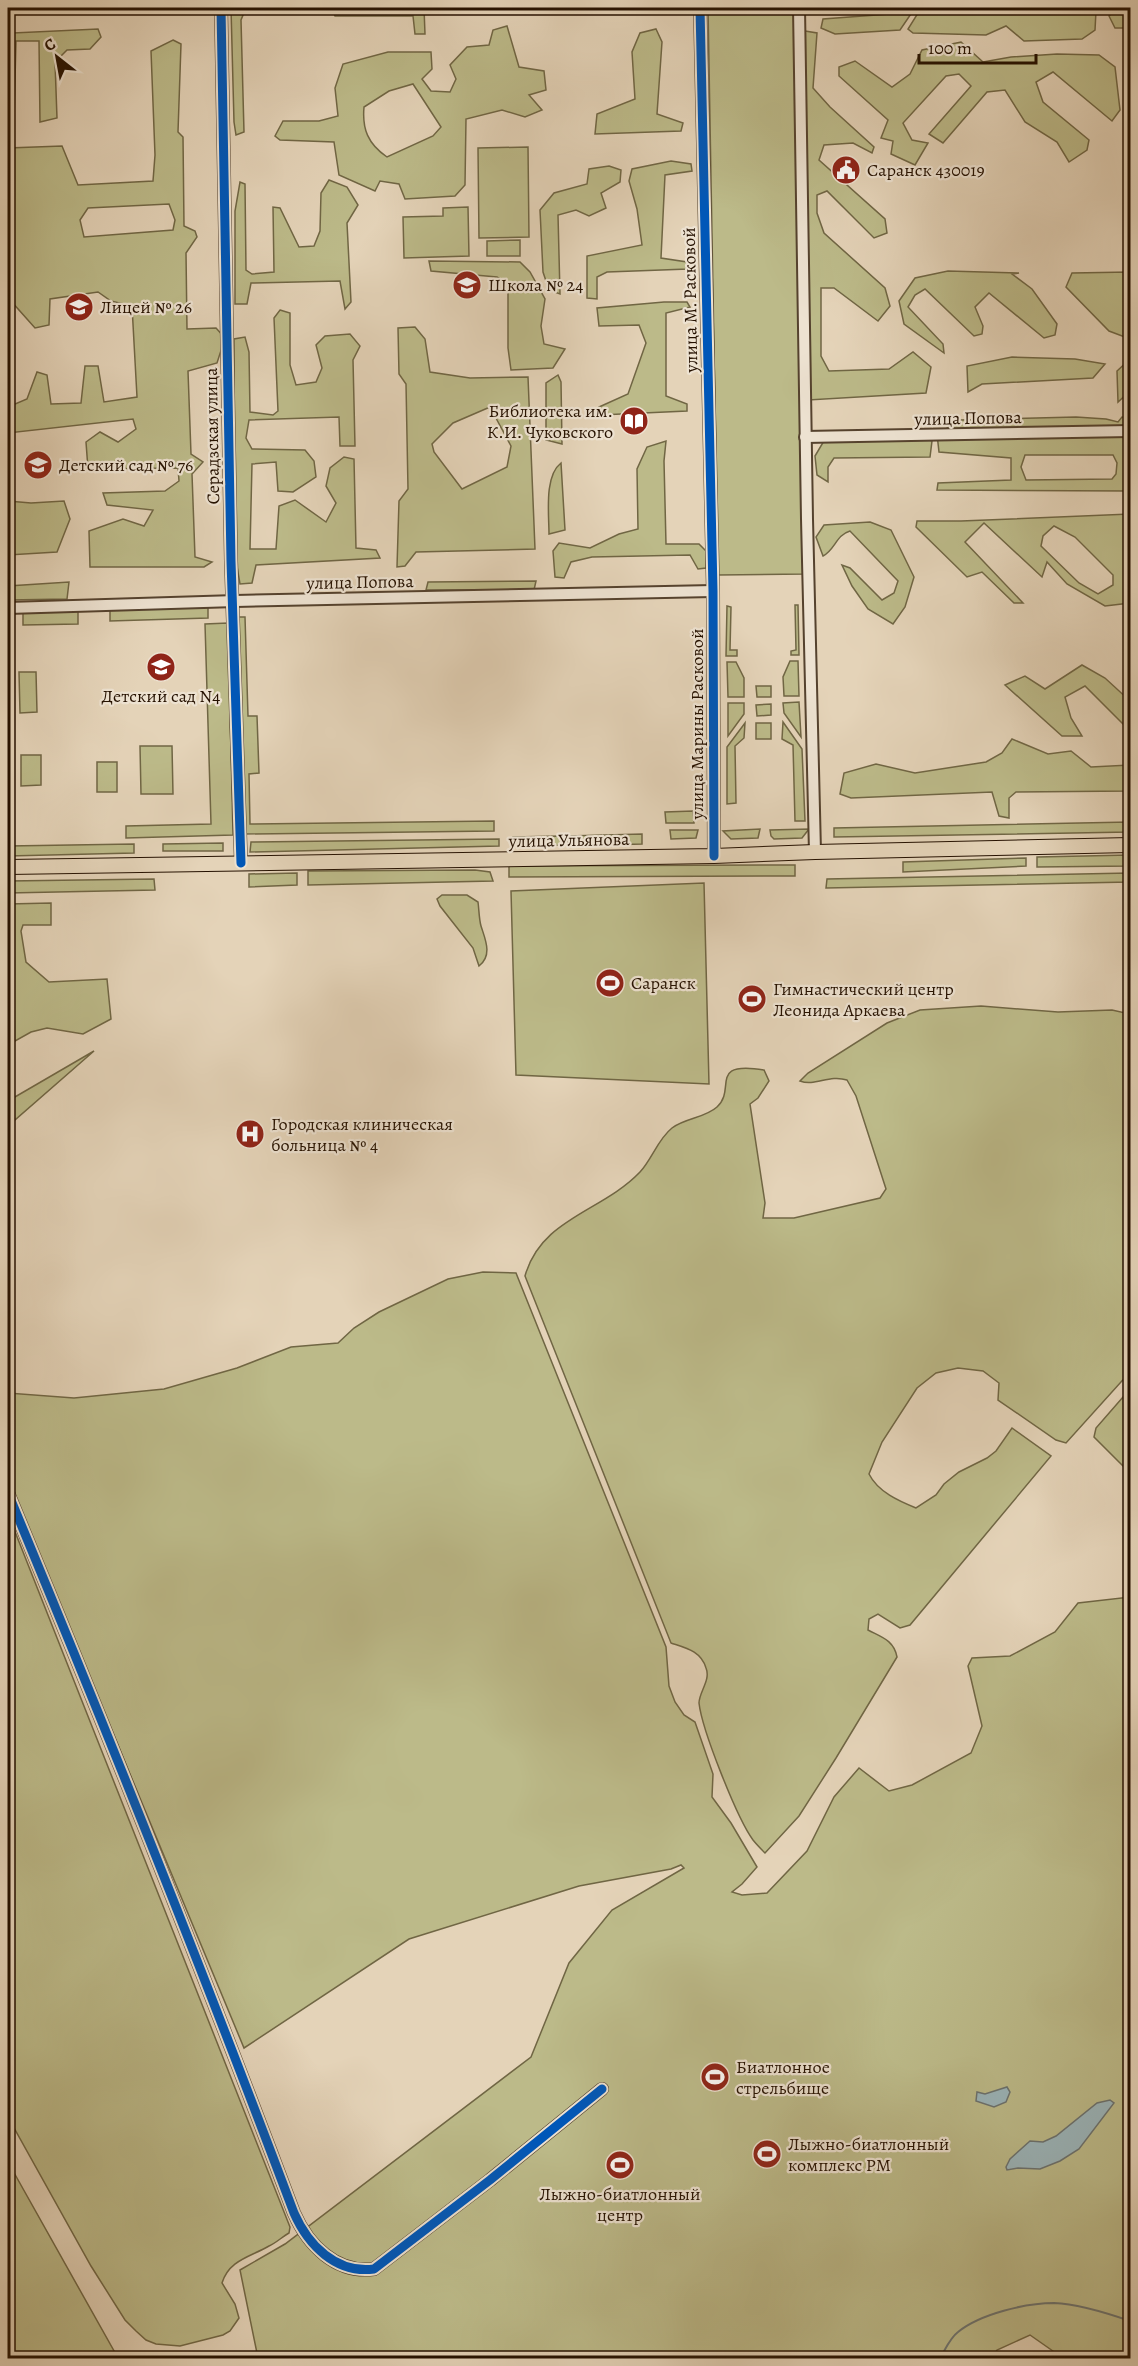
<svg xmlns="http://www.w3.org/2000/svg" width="1138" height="2366" viewBox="0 0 1138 2366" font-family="Alegreya,serif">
<rect width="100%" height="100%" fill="#e4d3b8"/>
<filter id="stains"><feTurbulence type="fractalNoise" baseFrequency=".00333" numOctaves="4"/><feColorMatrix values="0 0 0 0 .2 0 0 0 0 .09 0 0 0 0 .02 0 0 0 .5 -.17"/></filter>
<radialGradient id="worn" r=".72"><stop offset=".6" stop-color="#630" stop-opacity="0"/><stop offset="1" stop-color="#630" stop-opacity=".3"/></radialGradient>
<g fill="#bcba89" stroke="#706644" stroke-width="1.5" fill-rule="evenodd">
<polygon points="231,8 246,8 241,20 244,132 236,135 234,122"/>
<polygon points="332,8 424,8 425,34 415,34 413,16 335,16"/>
<polygon points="510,8 595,8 594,11 511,12"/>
<polygon points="708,8 794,8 805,574 718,575"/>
<polygon points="907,8 915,8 900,30 835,34 821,28 823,19 903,13"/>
<polygon points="1006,8 1096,11 1095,30 1082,39 1024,41 1006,26 986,35 913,33 908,29 918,13 1006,11"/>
<polygon points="1130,10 1130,28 1115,28 1109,16 1114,11"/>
<polygon points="8,24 13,33 98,29 101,37 90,49 67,50 55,62 57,118 40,122 39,41 16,41 14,118 8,124"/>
<path d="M 507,26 L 519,67 L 544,71 L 546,90 L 529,95 L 542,110 L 525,117 L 502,110 L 466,119 L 465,185 L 455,196 L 405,199 L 399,184 L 380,181 L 375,191 L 339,175 L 334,142 L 280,140 L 275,136 L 283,121 L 319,121 L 338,116 L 335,88 L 343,64 L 388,52 L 431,52 L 432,69 L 422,79 L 431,91 L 450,92 L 456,79 L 450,65 L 467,47 L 489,45 L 493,30 ZM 413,84 L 441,127 L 433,136 L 387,157 C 368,144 362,129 364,107 L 389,91 Z"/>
<polygon points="656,29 662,42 657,114 683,123 681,131 595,134 597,114 635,99 632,52 640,33"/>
<polygon points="805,31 817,33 813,88 830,107 874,147 872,153 853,143 824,145 819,160 885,219 887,233 874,238 827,191 817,195 817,213 824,233 885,288 890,306 878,321 834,288 821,288 821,356 829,371 889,369 913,352 931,367 926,393 808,400"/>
<path d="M 173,40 L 181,44 L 178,132 L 183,137 L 184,226 L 195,231 L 197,237 L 186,253 L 187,329 L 216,328 L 225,338 L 217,363 L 188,371 L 191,454 L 203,462 L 192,474 L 195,557 L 212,562 L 204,567 L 90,567 L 89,531 L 123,519 L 144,526 L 153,510 L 107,505 L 103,493 L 165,491 L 179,481 L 178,468 L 88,469 L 86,442 L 100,432 L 118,442 L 136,429 L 133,419 L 8,433 L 8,407 L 27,399 L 37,372 L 47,375 L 51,404 L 81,403 L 85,366 L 98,366 L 104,402 L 137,397 L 132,306 L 111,301 L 98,292 L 50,299 L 49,325 L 35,328 L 11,301 L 8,292 L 8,234 L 11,233 L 11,185 L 8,183 L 8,148 L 62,146 L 78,185 L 153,181 L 155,155 L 151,51 ZM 169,204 L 175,220 L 173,230 L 84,237 L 80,220 L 88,208 Z"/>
<polygon points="961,42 983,62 1011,57 1057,54 1099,55 1115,67 1120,110 1112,121 1053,72 1036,82 1043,102 1089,140 1087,150 1069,162 1057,142 1025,122 1005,90 987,92 943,143 929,134 971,86 959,74 946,76 903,123 912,140 928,143 915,165 891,154 893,141 881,138 888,120 839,76 839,67 855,61 892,87 910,74 922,50"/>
<polygon points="528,147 529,237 479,238 478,148"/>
<polygon points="671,161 691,164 692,171 665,175 661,258 687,262 688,269 607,272 597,277 597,299 587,298 587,256 642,245 637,209 629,181 632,169"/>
<polygon points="609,166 621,170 620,182 601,193 606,208 589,216 576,210 558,215 560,294 549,290 543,272 540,210 554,193 587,184 589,169"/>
<polygon points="329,180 347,187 358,205 347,223 351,302 345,309 340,281 251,283 247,304 235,304 235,211 240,182 245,184 246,270 252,274 274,272 273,207 280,208 299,247 314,246 320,231 321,193"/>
<polygon points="468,207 469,256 404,258 403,217 443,216 443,208"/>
<polygon points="520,240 520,256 487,256 487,241"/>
<polygon points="429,261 520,262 530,272 545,299 541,326 544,344 565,349 553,368 511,370 508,348 508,284 497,277 431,271"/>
<polygon points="948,271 1019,273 1012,274 1032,289 1057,324 1055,335 1044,338 989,293 975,307 983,326 982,334 974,336 925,289 915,295 908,307 943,344 944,353 904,324 899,301 915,278"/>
<polygon points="1130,272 1130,291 1127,293 1127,308 1130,311 1130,339 1109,331 1066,287 1072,273"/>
<polygon points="664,302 687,302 690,307 666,313 666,396 687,404 687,411 600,415 599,407 628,394 646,343 639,325 599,326 597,308"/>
<polygon points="280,310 290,313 290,365 296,385 316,382 322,368 316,345 325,336 350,334 360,346 353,360 355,446 340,446 339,417 249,420 246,438 252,449 305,450 314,461 316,477 293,492 278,491 276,462 252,464 250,549 276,549 279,506 295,500 326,522 336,503 326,486 330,468 344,457 354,459 356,548 376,550 380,558 256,565 252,583 240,584 234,549 234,339 245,337 249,352 250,412 273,415 278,411 274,318"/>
<path d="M 415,327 L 425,339 L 430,372 L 470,378 L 528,377 L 535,549 L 416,552 L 405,566 L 397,567 L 399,501 L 408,489 L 406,384 L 399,374 L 398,328 ZM 490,407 L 511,446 L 507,467 L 462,489 L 434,452 L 432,444 L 453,423 Z"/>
<polygon points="1012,357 1075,359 1105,364 1093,378 982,384 968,392 967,366"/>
<polygon points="1130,359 1130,391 1118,402 1117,371"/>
<polygon points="558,375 561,382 562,444 546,440 546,383"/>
<path d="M 1076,417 L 1106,419 L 1118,422 L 1122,417 L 1130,418 L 1130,491 L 937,490 L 938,483 L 1011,480 L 1011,458 L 939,452 L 937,434 L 961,420 ZM 1025,455 L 1113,455 L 1117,463 L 1116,474 L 1112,479 L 1026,480 L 1021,467 Z"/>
<polygon points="828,434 918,435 932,441 930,457 834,458 828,467 828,482 817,475 815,456"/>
<polygon points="666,441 664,461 666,544 699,544 706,551 706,568 698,569 690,555 592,557 571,562 564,578 555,577 553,551 559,543 590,548 619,534 638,529 637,469 647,447"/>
<path d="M 561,463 L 565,530 L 549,534 C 549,514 544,476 561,463 Z"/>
<polygon points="8,501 31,503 64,501 70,519 57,552 8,555"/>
<path d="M 1130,514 L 1130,603 L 1105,606 L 1067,584 L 1047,562 L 1042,577 L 984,523 L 965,542 L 1023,603 L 1014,603 L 982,572 L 967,577 L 916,527 L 917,521 L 961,521 ZM 1054,526 L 1075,537 L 1113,575 L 1113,585 L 1098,594 L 1079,583 L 1041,546 L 1043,536 Z"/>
<path d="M 870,522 L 891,530 L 914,577 L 905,607 L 893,624 L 868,609 L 852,586 L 842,565 L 850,568 L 882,600 L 894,593 L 898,581 L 850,531 C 836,535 835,550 823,556 L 816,537 L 824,525 Z"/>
<polygon points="536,581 534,590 426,590 428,582"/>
<polygon points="69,582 67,599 8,600 8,586"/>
<polygon points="795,605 798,605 799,655 791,655 791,651 796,650"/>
<polygon points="208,606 208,618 110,621 110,610"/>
<polygon points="727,606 731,607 730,650 737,650 737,656 726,656"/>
<polygon points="78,611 78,624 23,625 23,613"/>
<polygon points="235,617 245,617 248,716 257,716 259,773 249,774 250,824 494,821 494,831 244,834"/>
<polygon points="228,623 233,835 126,838 126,826 211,824 205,624"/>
<polygon points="790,661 798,661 799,696 784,696 783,677"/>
<polygon points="727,662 736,662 744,678 744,697 728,697"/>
<polygon points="1082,665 1105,678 1130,701 1130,731 1085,686 1065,697 1071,718 1082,736 1062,736 1005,685 1025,676 1045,689"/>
<polygon points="19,672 36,672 37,712 20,713"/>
<polygon points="756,686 771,686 771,697 757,697"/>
<polygon points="799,702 801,737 784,713 783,703"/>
<polygon points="728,703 744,703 744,714 728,736"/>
<polygon points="771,704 771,715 757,716 756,705"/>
<polygon points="783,722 802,749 805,821 795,821 793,745 782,739"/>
<polygon points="745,723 744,738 735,746 736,803 727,804 727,747"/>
<rect x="756" y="723" width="15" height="16"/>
<polygon points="1012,739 1048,754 1071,751 1091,767 1130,765 1130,791 1016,792 1009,798 1009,818 999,816 992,792 851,798 840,794 844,773 876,764 915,773 986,762 1002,753"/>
<polygon points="140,746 172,746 173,794 141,794"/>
<polygon points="21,755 41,755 41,785 21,786"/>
<rect x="97" y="762" width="20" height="30"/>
<polygon points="693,811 694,823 666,823 665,812"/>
<polygon points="1130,822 1130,832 834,837 834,828"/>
<polygon points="760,829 758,838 731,839 723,831"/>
<polygon points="809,829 802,838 774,839 771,836 770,830"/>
<polygon points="670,830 698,830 696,838 671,839"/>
<polygon points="642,834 642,844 568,846 568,836"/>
<polygon points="561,836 561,845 512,846 513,837"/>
<polygon points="499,839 499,846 250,852 251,842"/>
<polygon points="223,843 223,851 163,851 163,844"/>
<polygon points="134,844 134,853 8,856 8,846"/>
<polygon points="1130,855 1130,866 1037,867 1037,857"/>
<polygon points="1026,858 1026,866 903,872 903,862"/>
<polygon points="795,865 795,876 509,877 509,866"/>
<polygon points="475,870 490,872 493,881 308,885 308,871"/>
<polygon points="297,873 297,885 249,887 249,874"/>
<polygon points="1130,873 1130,882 826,888 827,879"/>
<polygon points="154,879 155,890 8,893 8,881"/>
<polygon points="704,883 709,1084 516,1075 511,891"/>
<path d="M 442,895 L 467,895 L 478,902 C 479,909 479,919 481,926 C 485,939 493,955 479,966 L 473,948 L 440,906 L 437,899 Z"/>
<polygon points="51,903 51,925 23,925 21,931 26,962 49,982 107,979 111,1019 83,1034 47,1028 31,1032 8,1045 8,904"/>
<path d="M 981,1006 L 1058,1012 L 1112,1010 L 1130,1014 L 1130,1372 L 1066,1443 L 1056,1440 L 998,1400 L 999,1383 L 983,1371 L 958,1368 L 936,1373 L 917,1388 L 882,1442 L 869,1474 C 878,1492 899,1501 916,1508 L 936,1495 L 944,1484 L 959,1472 L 987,1458 L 996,1451 L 1012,1428 L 1051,1456 L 910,1625 L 900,1628 L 878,1614 L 869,1619 L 868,1630 C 881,1637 894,1640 897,1657 L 836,1758 L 799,1816 L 765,1853 C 761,1849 757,1845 753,1840 C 737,1818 702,1730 699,1703 C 699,1692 711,1680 706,1668 C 701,1651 686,1648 671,1643 L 525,1276 C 541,1218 602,1212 640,1172 C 652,1159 658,1139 672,1128 C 685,1118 705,1118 717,1107 C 737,1089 707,1061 764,1070 L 769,1081 L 758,1098 L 750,1104 L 765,1203 L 763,1218 L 794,1218 L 880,1198 L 886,1189 L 856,1096 L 847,1080 C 829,1074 815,1087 800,1081 L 808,1073 L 887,1023 L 920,1010 Z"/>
<polygon points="94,1051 8,1126 8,1101"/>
<polygon points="483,1272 516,1273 666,1647 669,1686 675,1702 684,1715 695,1722 713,1774 712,1797 731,1823 757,1867 742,1884 732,1892 742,1895 767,1893 807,1851 834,1797 859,1768 889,1791 912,1785 971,1753 982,1726 968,1666 972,1658 1010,1656 1055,1632 1078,1603 1130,1597 1130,2358 1063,2358 1030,2335 997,2350 992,2358 258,2358 240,2270 285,2244 531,2057 569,1963 612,1910 684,1868 681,1865 671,1869 579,1886 409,1939 244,2048 8,1481 8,1393 74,1398 164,1389 237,1368 291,1347 338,1343 354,1328 379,1312 448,1279"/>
<polygon points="1130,1389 1130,1473 1094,1437 1096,1428"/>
<path d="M 8,1514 L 290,2227 L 289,2233 C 282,2237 276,2243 269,2246 C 250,2257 229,2260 222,2283 L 235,2304 L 239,2318 L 230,2331 L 223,2335 L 180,2346 L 156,2344 L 146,2340 L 136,2331 L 125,2320 L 91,2266 L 8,2117 Z"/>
<polygon points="8,2162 118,2358 8,2358"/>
</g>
<g fill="#9bb5ba" stroke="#6c7370" stroke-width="1.5">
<polygon points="1007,2087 1010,2092 1006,2102 994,2107 976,2101 977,2092 985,2094"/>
<polygon points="1110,2100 1114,2103 1079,2149 1060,2161 1040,2169 1018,2168 1007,2170 1006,2167 1010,2159 1030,2141 1043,2142 1056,2136 1097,2103"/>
</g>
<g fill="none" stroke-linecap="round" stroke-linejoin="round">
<path stroke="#6c7370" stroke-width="2" d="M 940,2358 C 945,2350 950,2338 958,2332 C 980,2314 1026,2303 1054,2303 C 1079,2304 1107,2313 1130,2321"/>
<g stroke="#55422e" stroke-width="14">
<g id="minor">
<polyline points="221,8 231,561 241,863"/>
<polyline points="700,8 713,591 714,856"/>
<polyline points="799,8 807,519 815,852"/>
<polyline points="805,437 1130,431"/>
<polyline points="8,608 236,601 713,591"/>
<path d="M 8,1493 C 107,1731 203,1971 294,2213 C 308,2245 336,2274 374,2269 L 490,2180 L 602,2089"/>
</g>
</g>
<g stroke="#251100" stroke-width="16">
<polyline id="major" points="8,867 714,856 815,852 1130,845"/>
</g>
<use href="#minor" stroke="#ede2d1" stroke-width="10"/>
<use href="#major" stroke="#e4d3b8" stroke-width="14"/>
<g stroke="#ede2d1" stroke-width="13">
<g id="cycleway">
<polyline points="221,8 231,561 241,863"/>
<polyline points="700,8 713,591 714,856"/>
<path d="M 8,1493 C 107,1731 203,1971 294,2213 C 308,2245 336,2274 374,2269 L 490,2180 L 602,2089"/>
</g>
</g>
<use href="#cycleway" stroke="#0057b8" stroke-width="9"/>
</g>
<defs>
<g id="civic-disc" transform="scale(1.5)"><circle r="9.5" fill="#8f2418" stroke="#ede2d1"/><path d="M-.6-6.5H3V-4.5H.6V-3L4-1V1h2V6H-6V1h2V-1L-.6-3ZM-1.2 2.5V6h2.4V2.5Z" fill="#fff"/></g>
<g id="school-disc" transform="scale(1.5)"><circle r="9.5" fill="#8f2418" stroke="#ede2d1"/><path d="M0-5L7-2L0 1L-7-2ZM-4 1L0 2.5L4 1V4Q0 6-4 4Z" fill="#fff"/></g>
<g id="library-disc" transform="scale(1.5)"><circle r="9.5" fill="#8f2418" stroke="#ede2d1"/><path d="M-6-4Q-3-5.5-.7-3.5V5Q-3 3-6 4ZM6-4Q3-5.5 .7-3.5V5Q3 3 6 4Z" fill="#fff"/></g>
<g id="stadium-disc" transform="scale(1.5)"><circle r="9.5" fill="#8f2418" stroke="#ede2d1"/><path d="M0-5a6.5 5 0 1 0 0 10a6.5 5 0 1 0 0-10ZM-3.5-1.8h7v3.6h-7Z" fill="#fff"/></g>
<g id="hospital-disc" transform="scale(1.5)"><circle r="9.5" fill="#8f2418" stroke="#ede2d1"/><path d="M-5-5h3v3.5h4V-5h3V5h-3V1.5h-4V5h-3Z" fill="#fff"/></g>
</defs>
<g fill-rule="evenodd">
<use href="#civic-disc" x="846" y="170"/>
<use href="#school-disc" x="467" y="285"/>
<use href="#school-disc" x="79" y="307"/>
<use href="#library-disc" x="634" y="421"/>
<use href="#school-disc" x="38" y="465"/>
<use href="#school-disc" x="161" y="667"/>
<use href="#stadium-disc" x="610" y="983"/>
<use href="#stadium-disc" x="752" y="999"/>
<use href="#hospital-disc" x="250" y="1134"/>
<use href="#stadium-disc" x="715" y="2077"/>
<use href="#stadium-disc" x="767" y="2154"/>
<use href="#stadium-disc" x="620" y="2165"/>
</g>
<g text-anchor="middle" stroke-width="4.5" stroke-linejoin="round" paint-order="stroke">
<g font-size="18" fill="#251100" stroke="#ede2d1" text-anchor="start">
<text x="867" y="176">Саранск 430019</text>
<text x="488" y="291">Школа № 24</text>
<text x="100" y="313">Лицей № 26</text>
<text x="613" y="417" text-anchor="end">Библиотека им.<tspan x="613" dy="21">К.И. Чуковского</tspan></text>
<text x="59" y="471">Детский сад № 76</text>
<text x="161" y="702" text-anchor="middle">Детский сад N4</text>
<text x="631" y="989">Саранск</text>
<text x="773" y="995">Гимнастический центр<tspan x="773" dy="21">Леонида Аркаева</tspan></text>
<text x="271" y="1130">Городская клиническая<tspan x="271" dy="21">больница № 4</tspan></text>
<text x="736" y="2073">Биатлонное<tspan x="736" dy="21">стрельбище</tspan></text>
<text x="788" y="2150">Лыжно-биатлонный<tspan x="788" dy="21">комплекс РМ</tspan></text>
<text x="620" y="2200" text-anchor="middle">Лыжно-биатлонный<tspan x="620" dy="21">центр</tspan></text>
</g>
<g font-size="18" fill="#251100" stroke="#ede2d1">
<text transform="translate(690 300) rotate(-91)" y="6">улица М. Расковой</text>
<text transform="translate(968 418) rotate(-1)" y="6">улица Попова</text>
<text transform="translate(212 436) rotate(-91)" y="6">Серадзская улица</text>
<text transform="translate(360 582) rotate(-1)" y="6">улица Попова</text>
<text transform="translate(697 724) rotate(-90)" y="6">улица Марины Расковой</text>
<text transform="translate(569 840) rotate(-1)" y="6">улица Ульянова</text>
</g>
</g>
<rect width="1138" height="2366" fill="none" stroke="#e4d3b8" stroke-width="30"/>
<rect x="9" y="9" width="1120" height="2348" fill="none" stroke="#251100" stroke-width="3"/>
<rect x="15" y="15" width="1108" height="2336" fill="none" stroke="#251100" stroke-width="1.5"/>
<g transform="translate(57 57) rotate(329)" stroke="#ede2d1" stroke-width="4.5" paint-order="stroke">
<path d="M0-4.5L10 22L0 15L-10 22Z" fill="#251100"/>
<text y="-9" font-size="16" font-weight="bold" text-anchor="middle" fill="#251100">С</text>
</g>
<path d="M919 54v9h117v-9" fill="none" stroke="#251100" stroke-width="3"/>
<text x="928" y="54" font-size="18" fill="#251100" stroke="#ede2d1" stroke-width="4.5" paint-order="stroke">100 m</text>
<rect width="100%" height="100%" filter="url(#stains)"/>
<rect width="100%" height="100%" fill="url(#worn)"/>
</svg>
